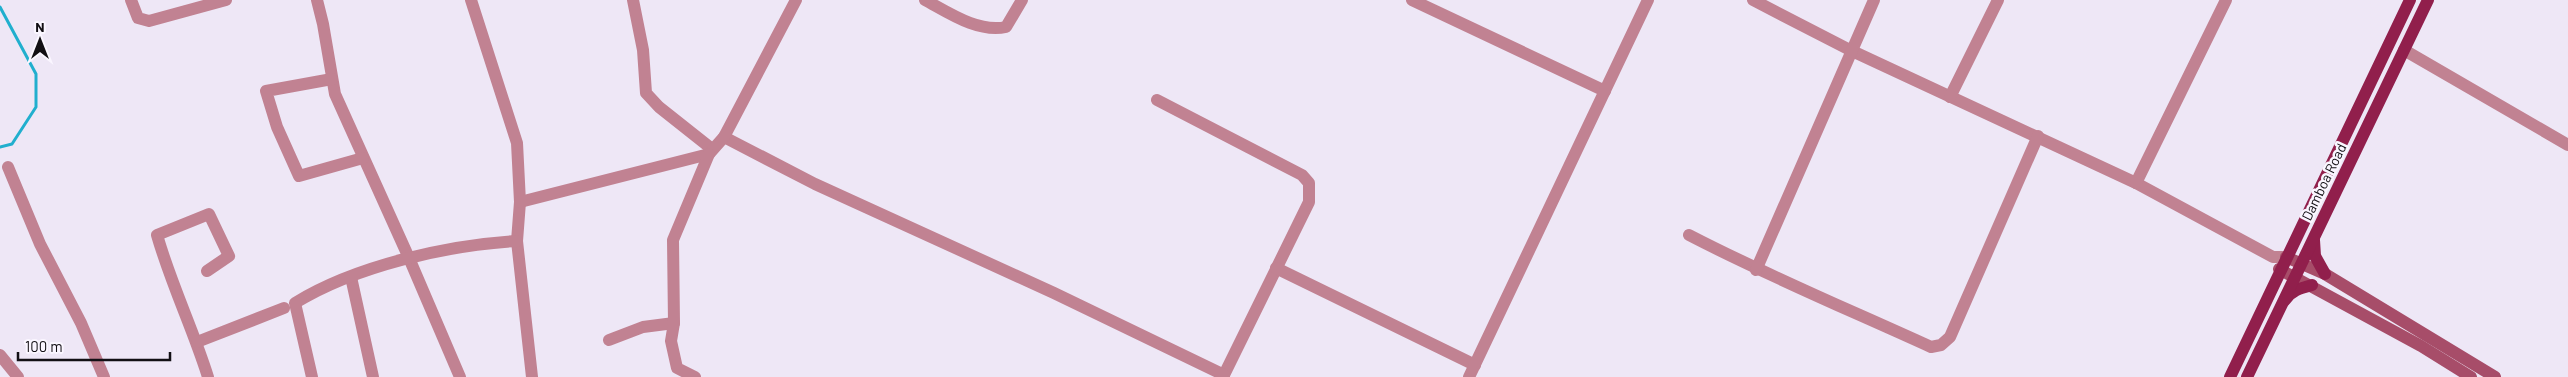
<svg xmlns="http://www.w3.org/2000/svg" width="2568" height="377" viewBox="0 0 2568 377" font-family="Barlow,sans-serif">
<rect width="100%" height="100%" fill="#eee7f6"/>
<g fill="none" stroke-linecap="round" stroke-linejoin="round">
<polyline stroke="#21afce" stroke-width="3" points="0,7 36,74 36,107 12,144 0,147"/>
<g stroke="#c18292" stroke-width="12">
<polyline points="131,0 138,18 149,21 226,0"/>
<polyline points="317,0 323,24 335,94 409,258 460,377"/>
<polyline points="471,0 517,143 520,202 517,241 532,377"/>
<polyline points="633,0 643,50 646,93 659,107 712,149"/>
<path d="M 925,0 C 949,13 978,33 1006,27 L 1022,0"/>
<polyline points="1412,0 1605,91"/>
<polyline points="1753,0 1850,50 2136,183 2273,257 2286,257"/>
<polyline points="2404,50 2568,145"/>
<polyline points="332,79 266,91 277,127 299,176 363,158"/>
<polyline points="1950,97 1998,0"/>
<polyline points="1157,100 1302,175 1309,183 1309,202 1223,377"/>
<polyline points="724,137 815,184 1054,293 1224,375"/>
<polyline points="8,167 40,244 81,323 104,377"/>
<polyline points="2136,183 2226,0"/>
<polyline points="520,202 709,154 724,137 796,0"/>
<path d="M 1689,235 C 1768,276 1850,310 1931,347 L 1941,345 L 1950,337 L 2038,136"/>
<polyline points="1276,268 1475,365"/>
<polyline points="1756,270 1874,0"/>
<path d="M 207,271 L 229,256 L 209,214 L 157,235 C 171,284 193,329 208,377"/>
<polyline points="351,277 373,377"/>
<polyline points="609,340 643,327 674,323"/>
<polyline points="197,342 284,308"/>
<polyline points="0,355 18,377"/>
<path d="M 312,377 L 295,303 C 355,266 447,245 517,241"/>
<polyline points="695,377 677,368 671,341 674,323 673,240 709,154"/>
<polyline points="1469,377 1648,0"/>
</g>
<g stroke="#a74d69" stroke-width="12">
<polyline points="2286,257 2325,274 2495,377"/>
<polyline points="2279,269 2421,346 2471,377"/>
</g>
<g stroke="#911f4c" stroke-width="12">
<polyline points="2314,240 2315,256 2325,274"/>
<path d="M 2285,300 C 2292,290 2301,288 2312,285"/>
<polyline points="2230,377 2410,0"/>
<polyline points="2247,377 2428,0"/>
</g>
</g>
<g text-anchor="middle" stroke-width="5" stroke-linejoin="round" paint-order="stroke">
<g font-size="14" fill="#120f14" stroke="#faf6ff">
<text transform="translate(2324 182) rotate(-64)" y="5">Damboa Road</text>
</g>
</g>
<g transform="translate(40 40)" stroke="#faf6ff" stroke-width="4" paint-order="stroke">
<path d="M0-4L9 19L0 12L-9 19Z" fill="#120f14"/>
<text y="-8" font-size="14" font-weight="bold" text-anchor="middle" fill="#120f14">N</text>
</g>
<path d="M18 352v8h152v-8" fill="none" stroke="#120f14" stroke-width="2.5"/>
<text x="25" y="352" font-size="15" fill="#120f14" stroke="#faf6ff" stroke-width="4" paint-order="stroke">100 m</text>
</svg>
